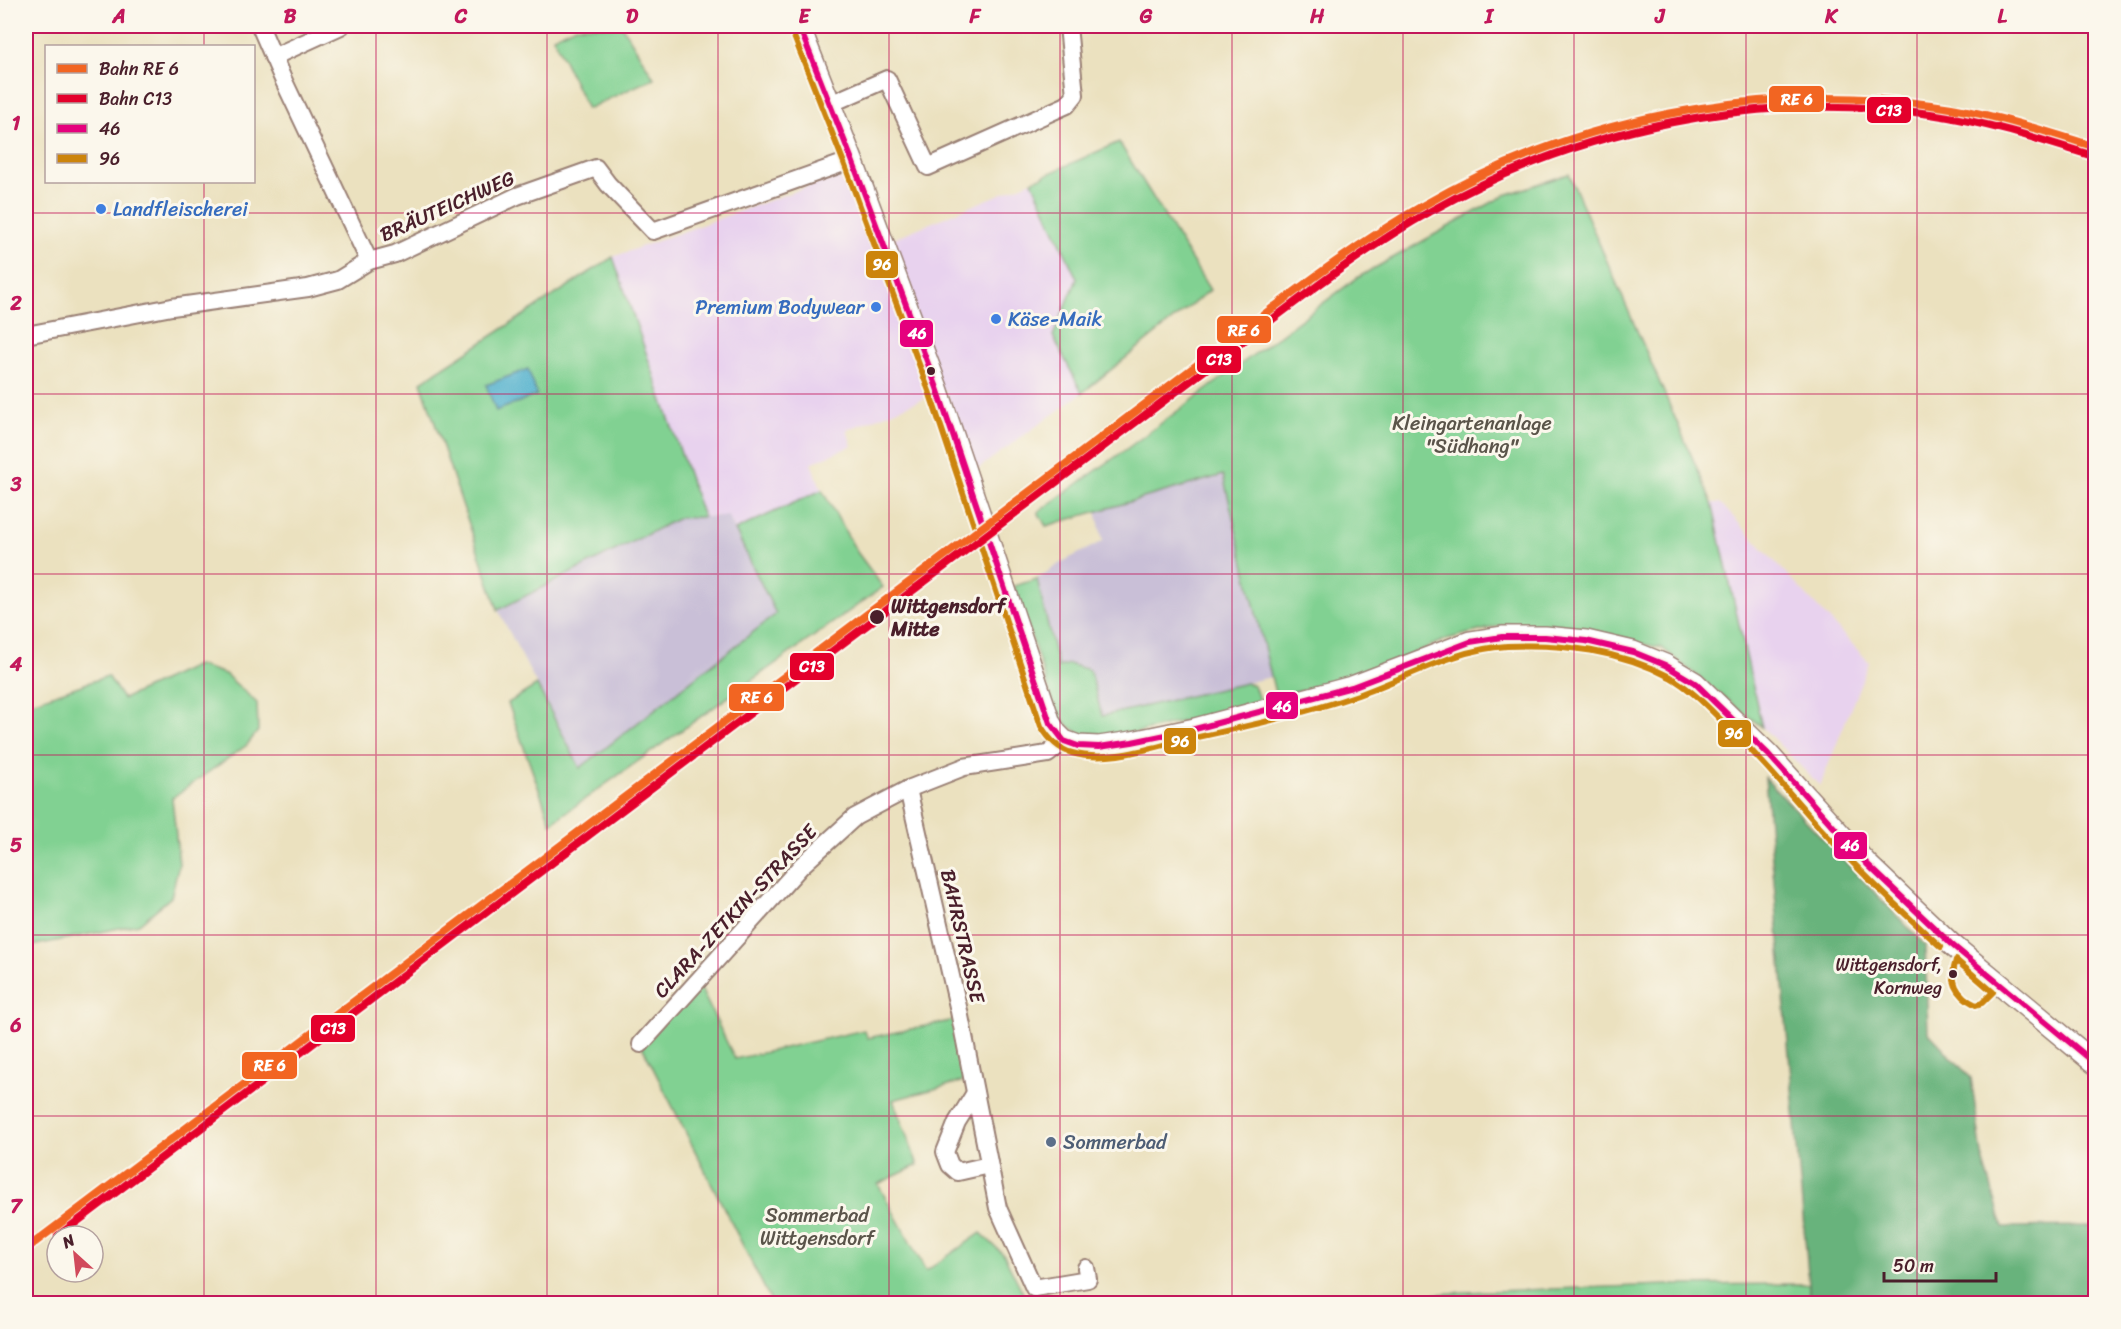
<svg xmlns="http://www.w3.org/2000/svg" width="2121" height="1329" viewBox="0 0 2121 1329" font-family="Sriracha,sans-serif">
<rect width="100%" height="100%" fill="#fbf7ec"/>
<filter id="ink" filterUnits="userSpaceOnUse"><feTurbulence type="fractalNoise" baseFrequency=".0167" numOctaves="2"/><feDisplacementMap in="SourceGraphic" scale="12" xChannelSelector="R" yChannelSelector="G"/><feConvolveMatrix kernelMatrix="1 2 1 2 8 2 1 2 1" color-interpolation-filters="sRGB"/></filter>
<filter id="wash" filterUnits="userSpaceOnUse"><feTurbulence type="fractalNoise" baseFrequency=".008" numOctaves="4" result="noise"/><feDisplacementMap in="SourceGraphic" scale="24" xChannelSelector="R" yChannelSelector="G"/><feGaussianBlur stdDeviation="1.35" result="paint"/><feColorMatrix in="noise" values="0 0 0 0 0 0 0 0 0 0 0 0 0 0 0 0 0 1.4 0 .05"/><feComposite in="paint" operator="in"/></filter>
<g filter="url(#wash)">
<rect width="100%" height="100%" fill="#ebe1bf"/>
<g fill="#e8d2ee">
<polygon points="834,177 848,181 875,246 1032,181 1077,279 1053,336 1082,393 976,470 945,390 847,430 852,446 811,463 822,490 735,530 728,516 703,517 613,257"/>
<polygon points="1712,503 1720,503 1869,662 1820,786 1762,727"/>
</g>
<g fill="#c9bfd7">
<polygon points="1223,475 1271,677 1102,716 1058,667 1037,579 1062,562 1103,541 1096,511"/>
<polygon points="728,516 776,614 580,768 498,610 679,518"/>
</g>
<g fill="#81d192" stroke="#66785e" stroke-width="1.5">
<polygon points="576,26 622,26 654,78 587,109 553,37"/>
<polygon points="1119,142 1210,290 1082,393 1053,336 1077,279 1032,181"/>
<polygon points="1569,174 1712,503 1762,727 1662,648 1558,627 1507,624 1447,639 1360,676 1276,697 1223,475 1046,526 1038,512 1121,453 1357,278 1505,195"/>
<polygon points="613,257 703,517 679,518 498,610 421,382"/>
<polygon points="822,490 857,552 883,587 551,823 508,703 537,685 580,768 776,614 735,530"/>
<path d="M 1037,579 L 1058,667 L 1069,664 L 1090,670 L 1102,716 L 1246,683 L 1254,685 L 1259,700 L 1254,704 L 1115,738 C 1084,737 1068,734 1054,705 L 1014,586 Z"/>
<polygon points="197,665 225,674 257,703 258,731 247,745 172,798 179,864 171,897 139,924 26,947 26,704 108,676 123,699"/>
<polygon points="697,981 735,1059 864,1030 868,1038 960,1019 972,1079 893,1100 918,1165 878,1184 926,1271 981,1233 1004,1255 1028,1303 772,1303 641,1044"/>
<polygon points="1804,1284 1809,1285 1809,1304 1226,1304 1367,1299 1466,1292 1668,1285"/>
</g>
<polygon fill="#68b37c" stroke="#596954" stroke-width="1.5" points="1765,778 1925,945 1928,1032 1971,1078 1982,1155 2003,1227 2095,1226 2095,1303 1809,1303 1809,1285"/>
<polygon fill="#4fb0cd" stroke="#4c687c" stroke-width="1.5" points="528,369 537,395 496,411 486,385"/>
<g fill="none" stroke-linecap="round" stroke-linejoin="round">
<g stroke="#4fb0cd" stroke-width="4.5">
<polyline points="1999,1296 2032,1296 2043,1304"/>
<polyline points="1959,1304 1963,1298 1976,1295"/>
<polyline points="2069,1304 2081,1299 2086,1304"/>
</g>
</g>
</g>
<g filter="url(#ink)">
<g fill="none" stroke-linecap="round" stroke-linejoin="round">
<g stroke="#9a8075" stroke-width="20">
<g id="minor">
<polyline points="260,26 282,77 369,261"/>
<polyline points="273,57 341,26"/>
<polyline points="830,104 887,79 928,167 1067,105 1075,95 1068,26"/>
<polyline points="26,335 172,307 308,288 338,280 369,261 395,254 517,196 596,168 608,184 653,231 852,160"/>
<polyline points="908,789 959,1011 998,1208 1034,1288 1088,1279 1086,1268"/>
<polyline points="641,1044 801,866 855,817 908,789 964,767 1048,754 1064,741"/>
<polyline points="975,1093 957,1122 945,1152 950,1165 958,1172 989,1165"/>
</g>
</g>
<g stroke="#9a8075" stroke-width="24">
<polyline id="tertiary" points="799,26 852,160 937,388 1050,723 1056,733 1064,741 1078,746 1099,747 1132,742 1195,729 1352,687 1470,642 1502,637 1545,637 1586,641 1633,652 1665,665 1695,683 1768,754 1867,864 1951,944 2096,1064"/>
</g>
<use href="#minor" stroke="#fff" stroke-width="16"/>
<use href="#tertiary" stroke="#fff" stroke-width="21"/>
<g stroke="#fbf7ec" stroke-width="10">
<polyline id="bus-1" points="799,26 852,160 937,388 1050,723 1064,741 1078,746 1099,747 1132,742 1195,729 1352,687 1470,642 1502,637 1545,637 1586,641 1633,652 1665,665 1695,683 1768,754 1867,864 1951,944 2096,1064"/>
</g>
<g stroke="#fbf7ec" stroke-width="10">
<g id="bus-2">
<path d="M 791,29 L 844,163 L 929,391 L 1041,726 C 1048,738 1058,749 1072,753 C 1106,763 1147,749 1180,741 C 1240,728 1300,715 1358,695 C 1407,678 1454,649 1507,646 C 1562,643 1621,651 1670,677 C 1689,688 1703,702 1718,717 C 1755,752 1788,791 1821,829 C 1859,871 1899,909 1941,947"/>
<path d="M 1956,960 L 1993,992 L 1982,1003 L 1976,1005 C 1956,995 1949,981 1956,960 Z"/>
</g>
</g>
<use href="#bus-1" stroke="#e5007d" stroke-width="6"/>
<use href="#bus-2" stroke="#cc840b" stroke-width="6"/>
<g stroke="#fbf7ec" stroke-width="12">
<path id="rail-1" d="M 26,1249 L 1201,362 C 1274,308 1345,250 1424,205 C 1573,118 1759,82 1931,105 C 1987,112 2041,130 2096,147"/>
</g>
<g stroke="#fbf7ec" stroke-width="12">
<path id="rail-2" d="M 58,1236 L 1206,369 C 1280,315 1352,255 1431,211 C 1580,127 1760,90 1930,114 C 1986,122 2039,139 2093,156"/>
</g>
<use href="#rail-1" stroke="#f26522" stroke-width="8"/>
<use href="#rail-2" stroke="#e4002b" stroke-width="8"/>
</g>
</g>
<path fill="none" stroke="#c2185b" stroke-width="1.5" stroke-opacity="0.55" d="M 204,26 L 204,46M 376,26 L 376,1304M 547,26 L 547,1304M 718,26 L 718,1304M 889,26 L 889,1304M 1060,26 L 1060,1304M 1232,26 L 1232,1304M 1403,26 L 1403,1304M 1574,26 L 1574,1304M 1746,26 L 1746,1304M 1917,26 L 1917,1304M 204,182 L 204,1304M 26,213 L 2096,213M 26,394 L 2096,394M 26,574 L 2096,574M 26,755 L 2096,755M 26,935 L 2096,935M 26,1116 L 2096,1116"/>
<g fill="#3f7fe0" stroke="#fbf7ec" stroke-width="2">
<circle cx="101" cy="209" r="6"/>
<circle cx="876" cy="307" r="6"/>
<circle cx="996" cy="319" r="6"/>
</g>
<g fill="#4a1f2b" stroke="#fbf7ec" stroke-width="2">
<circle cx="931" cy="371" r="5"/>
<circle cx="877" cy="617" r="8"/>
<circle cx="1953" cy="974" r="5"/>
</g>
<circle fill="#5c6f8a" stroke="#fbf7ec" stroke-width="2" cx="1051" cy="1142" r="6"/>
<g text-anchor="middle" stroke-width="6" stroke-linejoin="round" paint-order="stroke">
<g font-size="18" fill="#4a1f2b" stroke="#fbf7ec" text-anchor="end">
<text x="1942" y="971">Wittgensdorf,<tspan x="1942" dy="23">Kornweg</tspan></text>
</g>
<g font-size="20" fill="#4a1f2b" stroke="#fbf7ec">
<text transform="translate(447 206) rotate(-24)" y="7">BRÄUTEICHWEG</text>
<text transform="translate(735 911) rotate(-47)" y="7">CLARA-ZETKIN-STRASSE</text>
<text transform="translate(963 936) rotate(77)" y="7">BAHRSTRASSE</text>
</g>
<g font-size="20" fill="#366cbe" stroke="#fbf7ec" text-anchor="start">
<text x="113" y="216">Landfleischerei</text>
<text x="864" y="314" text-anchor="end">Premium Bodywear</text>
<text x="1008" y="326">Käse-Maik</text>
</g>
<g font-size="20" fill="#5a544a" stroke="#fbf7ec">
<text x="1472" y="430">Kleingartenanlage<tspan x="1472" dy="23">"Südhang"</tspan></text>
<text x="817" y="1222">Sommerbad<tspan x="817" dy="23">Wittgensdorf</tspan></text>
</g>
<g font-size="20" font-weight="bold" fill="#4a1f2b" stroke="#fbf7ec" text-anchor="start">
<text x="891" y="613">Wittgensdorf<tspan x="891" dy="23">Mitte</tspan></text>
</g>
<g font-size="20" fill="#4e5e75" stroke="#fbf7ec" text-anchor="start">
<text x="1063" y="1149">Sommerbad</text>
</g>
</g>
<g stroke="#fbf7ec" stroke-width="2">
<rect x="1768" y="85" width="57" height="28" rx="6" fill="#f26522"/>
<rect x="1866" y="96" width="46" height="28" rx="6" fill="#e4002b"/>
<rect x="865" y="250" width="34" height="29" rx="6" fill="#cc840b"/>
<rect x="1216" y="315" width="56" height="29" rx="6" fill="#f26522"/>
<rect x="899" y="319" width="35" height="29" rx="6" fill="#e5007d"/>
<rect x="1196" y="345" width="46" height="29" rx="6" fill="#e4002b"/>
<rect x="789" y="652" width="46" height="29" rx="6" fill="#e4002b"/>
<rect x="728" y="683" width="57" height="29" rx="6" fill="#f26522"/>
<rect x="1265" y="691" width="34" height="29" rx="6" fill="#e5007d"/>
<rect x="1717" y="719" width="35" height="29" rx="6" fill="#cc840b"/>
<rect x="1163" y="727" width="34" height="28" rx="6" fill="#cc840b"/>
<rect x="1833" y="831" width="35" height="29" rx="6" fill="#e5007d"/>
<rect x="310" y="1014" width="46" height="29" rx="6" fill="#e4002b"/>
<rect x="241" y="1051" width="57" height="29" rx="6" fill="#f26522"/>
</g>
<g font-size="16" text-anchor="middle" font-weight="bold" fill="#fff">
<text x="1797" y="105">RE 6</text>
<text x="1889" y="116">C13</text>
<text x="882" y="270">96</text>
<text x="1244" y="336">RE 6</text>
<text x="917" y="339">46</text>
<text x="1219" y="365">C13</text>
<text x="812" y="672">C13</text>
<text x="757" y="703">RE 6</text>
<text x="1282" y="712">46</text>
<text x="1734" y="739">96</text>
<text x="1180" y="747">96</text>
<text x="1850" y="851">46</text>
<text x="333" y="1034">C13</text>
<text x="270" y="1071">RE 6</text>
</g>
<rect width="2121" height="1329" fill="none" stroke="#fbf7ec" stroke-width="66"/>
<rect x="45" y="45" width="210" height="138" fill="#fbf7ec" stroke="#b4a19f" stroke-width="1.5"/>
<rect x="57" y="64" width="30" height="9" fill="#f26522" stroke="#b4a19f" stroke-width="1.5"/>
<text x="99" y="75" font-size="18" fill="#4a1f2b">Bahn RE 6</text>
<rect x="57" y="94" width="30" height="9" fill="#e4002b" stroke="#b4a19f" stroke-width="1.5"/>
<text x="99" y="105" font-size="18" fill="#4a1f2b">Bahn C13</text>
<rect x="57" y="124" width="30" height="9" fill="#e5007d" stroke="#b4a19f" stroke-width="1.5"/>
<text x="99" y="135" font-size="18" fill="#4a1f2b">46</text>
<rect x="57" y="154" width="30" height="9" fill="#cc840b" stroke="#b4a19f" stroke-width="1.5"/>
<text x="99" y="165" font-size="18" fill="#4a1f2b">96</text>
<g transform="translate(75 1254) rotate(333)"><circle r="28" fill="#fbf7ec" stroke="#b4a19f" stroke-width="1.5"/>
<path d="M0-4.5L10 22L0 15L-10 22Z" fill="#d1495b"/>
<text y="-9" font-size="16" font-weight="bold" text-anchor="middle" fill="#4a1f2b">N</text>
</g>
<path d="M1884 1272v9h112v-9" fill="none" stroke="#4a1f2b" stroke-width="3"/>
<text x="1893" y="1272" font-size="18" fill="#4a1f2b" stroke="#fbf7ec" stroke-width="4.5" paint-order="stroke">50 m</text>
<rect x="33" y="33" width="2055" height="1263" fill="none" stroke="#c2185b" stroke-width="2"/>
<g font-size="20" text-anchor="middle" font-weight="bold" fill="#c2185b">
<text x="119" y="23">A</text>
<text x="290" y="23">B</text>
<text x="461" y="23">C</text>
<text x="632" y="23">D</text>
<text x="804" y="23">E</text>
<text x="975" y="23">F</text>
<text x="1146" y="23">G</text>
<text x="1317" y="23">H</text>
<text x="1489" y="23">I</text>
<text x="1660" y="23">J</text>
<text x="1831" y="23">K</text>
<text x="2002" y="23">L</text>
<text x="16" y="130">1</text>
<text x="16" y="310">2</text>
<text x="16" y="491">3</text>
<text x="16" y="671">4</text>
<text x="16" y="852">5</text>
<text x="16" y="1032">6</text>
<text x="16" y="1213">7</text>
</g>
</svg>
